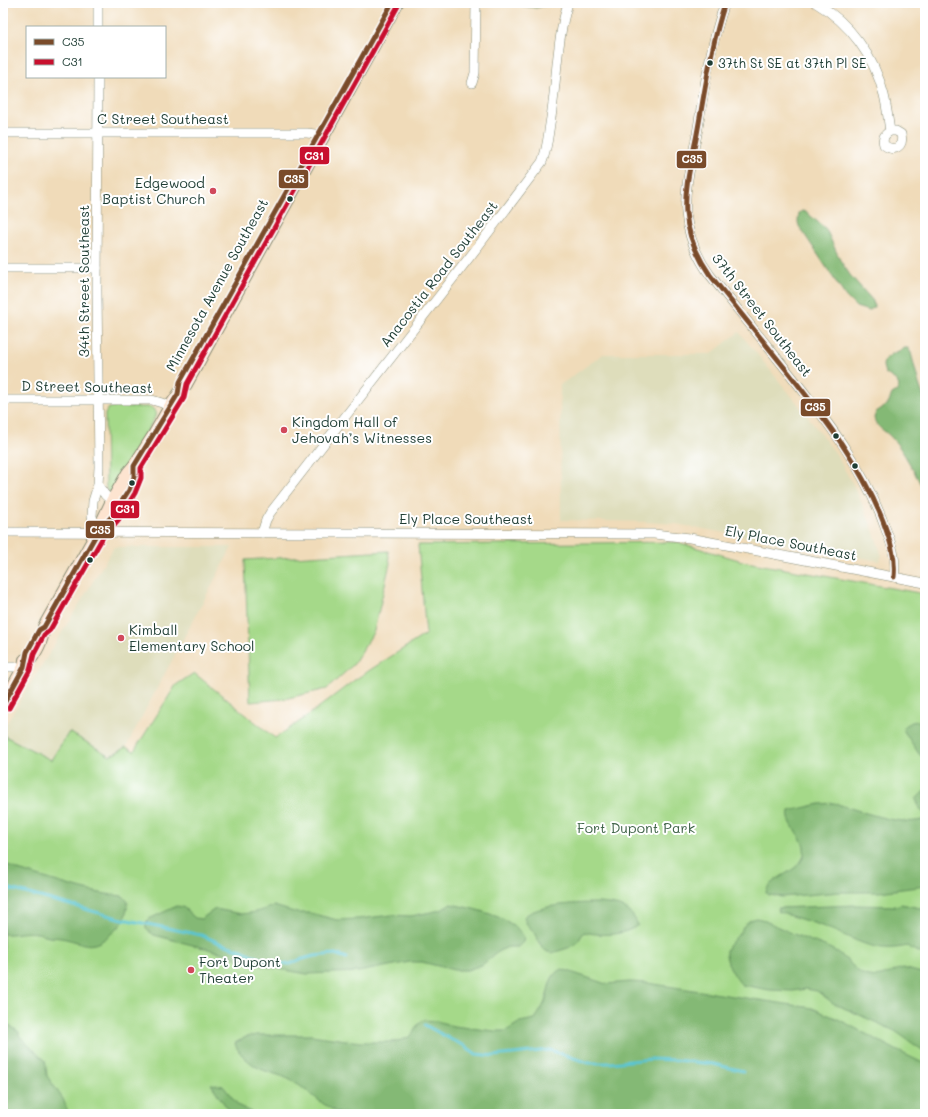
<svg xmlns="http://www.w3.org/2000/svg" width="928" height="1117" viewBox="0 0 928 1117" font-family="Mali,sans-serif">
<rect width="100%" height="100%" fill="#fff"/>
<filter id="ink" filterUnits="userSpaceOnUse"><feTurbulence type="fractalNoise" baseFrequency=".025" numOctaves="2"/><feDisplacementMap in="SourceGraphic" scale="8" xChannelSelector="R" yChannelSelector="G"/><feConvolveMatrix kernelMatrix="1 2 1 2 8 2 1 2 1" color-interpolation-filters="sRGB"/></filter>
<filter id="wash" filterUnits="userSpaceOnUse"><feTurbulence type="fractalNoise" baseFrequency=".012" numOctaves="4" result="noise"/><feDisplacementMap in="SourceGraphic" scale="16" xChannelSelector="R" yChannelSelector="G"/><feGaussianBlur stdDeviation="0.9" result="paint"/><feColorMatrix in="noise" values="0 0 0 0 0 0 0 0 0 0 0 0 0 0 0 0 0 1.4 0 .05"/><feComposite in="paint" operator="in"/></filter>
<g filter="url(#wash)">
<rect width="100%" height="100%" fill="#f0dbb9"/>
<g fill="#deddbb">
<polygon points="739,332 798,404 836,454 855,488 870,522 882,556 879,561 676,524 647,522 561,520 560,385 603,354 711,354"/>
<polygon points="114,547 232,547 126,747 110,756 69,732 51,761 3,735 3,729"/>
</g>
<g fill="#a5d989" stroke="#628b5e">
<path d="M 112,407 L 150,407 C 155,409 156,413 155,417 L 116,486 L 111,492 L 107,491 L 106,487 L 105,414 L 108,409 Z"/>
<polygon points="677,542 746,562 925,594 925,1114 3,1114 3,735 51,760 69,732 110,756 126,747 134,751 176,685 194,673 275,738 302,720 356,679 426,634 418,545"/>
<polygon points="388,551 390,563 374,631 354,664 327,689 284,699 250,702 245,560"/>
</g>
<g fill="#84b975" stroke="#527b54">
<polygon points="520,3 555,3 536,8 522,6"/>
<polygon points="802,211 806,212 826,229 840,260 850,275 873,301 874,307 869,311 856,307 846,297 799,226 798,222 799,213"/>
<path d="M 905,348 L 908,348 L 911,353 L 919,384 L 925,401 L 925,492 C 916,476 903,448 890,436 C 884,430 876,427 874,418 L 876,412 L 888,404 L 892,394 L 897,391 L 899,386 L 897,381 L 885,373 L 883,366 L 884,360 L 892,354 Z"/>
<polygon points="925,720 925,760 919,754 904,731 903,727 912,722"/>
<polygon points="925,790 925,815 919,807 916,799"/>
<path d="M 834,803 C 855,809 883,820 904,821 C 911,822 917,821 923,820 L 925,819 L 925,886 L 879,892 L 840,892 L 782,897 L 769,895 L 766,893 C 767,877 801,873 804,854 C 807,838 785,825 789,811 L 820,804 Z"/>
<path d="M 3,862 C 13,870 29,873 41,877 C 68,885 94,894 123,896 L 128,901 C 126,918 125,922 112,933 C 90,953 85,942 61,938 C 56,937 50,938 45,936 C 42,935 40,933 37,933 C 25,931 14,935 3,934 Z"/>
<path d="M 599,903 C 618,905 629,905 638,925 C 623,936 602,936 584,932 L 577,943 L 568,948 L 552,953 L 548,952 L 543,949 L 533,931 L 526,923 L 524,917 C 537,904 581,903 599,903 Z"/>
<path d="M 451,904 C 474,909 512,916 524,937 L 523,942 L 518,947 L 508,947 L 499,951 L 482,965 L 467,970 L 454,970 L 422,962 L 410,962 L 358,972 L 307,974 L 257,965 L 242,961 L 227,954 L 154,935 L 146,929 L 146,922 L 149,919 L 177,906 L 183,907 L 195,918 L 201,919 L 215,909 L 242,914 L 256,912 L 274,906 L 297,913 L 310,913 L 337,920 L 358,919 L 392,915 L 411,916 L 441,910 Z"/>
<path d="M 901,904 L 925,909 L 925,952 L 919,953 L 907,946 C 874,954 856,939 827,928 C 813,922 799,919 785,914 L 779,912 L 778,908 L 856,905 L 895,906 Z"/>
<path d="M 756,918 L 761,919 C 776,926 791,933 806,939 C 819,944 831,947 842,956 C 851,962 857,974 868,976 C 884,979 890,971 903,968 L 925,974 L 925,1052 L 895,1031 L 833,1003 L 817,991 L 806,989 L 793,991 L 770,990 L 742,985 C 735,978 722,957 727,948 C 730,943 735,939 738,935 C 743,928 746,920 756,918 Z"/>
<path d="M 562,969 L 606,984 L 630,982 L 647,983 L 812,1008 L 838,1019 L 896,1050 L 925,1064 L 925,1114 L 341,1114 C 322,1106 310,1091 292,1081 C 281,1074 266,1073 255,1066 C 247,1060 237,1052 235,1043 L 246,1037 L 257,1035 L 311,1035 L 360,1042 L 390,1042 L 402,1040 L 411,1036 L 419,1023 L 423,1020 L 437,1021 L 453,1026 L 495,1031 L 506,1031 L 520,1022 L 535,1019 C 539,1013 542,1008 545,1002 C 549,991 549,973 562,969 Z"/>
<polygon points="3,1021 19,1032 19,1035 27,1044 45,1060 47,1076 63,1099 69,1114 3,1114"/>
<polygon points="211,1084 223,1086 239,1106 256,1114 231,1114"/>
</g>
<g fill="none" stroke-linecap="round" stroke-linejoin="round">
<g stroke="#59c5d2" stroke-width="3">
<polyline points="3,887 118,918 201,935 222,944 242,950 261,959 275,963 290,964 299,960 314,956 335,954 347,958"/>
<polyline points="425,1025 452,1040 465,1046 476,1054 494,1056 550,1050 589,1063 610,1063 651,1059 675,1060 713,1064 743,1071"/>
</g>
</g>
</g>
<g filter="url(#ink)">
<g fill="none" stroke-linecap="round" stroke-linejoin="round">
<g stroke="#888c76" stroke-width="10">
<g id="street">
<path d="M 725,3 C 710,46 704,90 697,134 C 692,160 684,187 686,213 C 688,236 697,257 710,275 C 735,306 760,337 785,368 C 825,418 865,468 886,530 C 892,545 897,560 894,577"/>
<path d="M 816,3 C 850,23 874,56 884,95 C 887,107 888,119 890,131"/>
<polyline points="98,27 98,3"/>
<polyline points="472,83 475,73 476,3"/>
<path d="M 890,131 L 896,131 L 901,134 C 904,146 895,153 884,145 C 882,138 884,135 890,131 Z"/>
<polyline points="3,133 307,133 323,135"/>
<polyline points="3,268 97,268"/>
<polyline points="3,400 152,400 162,403 170,407"/>
<polyline points="98,485 105,495 112,501"/>
<polyline points="3,532 654,534 690,538 925,583"/>
<polyline points="97,533 92,516 93,501 98,485 99,467 97,291 98,77"/>
<path d="M 262,533 L 266,520 L 270,513 L 479,245 L 542,162 C 547,150 548,137 550,124 C 557,83 556,42 568,3"/>
<polyline points="3,667 24,667"/>
</g>
</g>
<g stroke="#888c76" stroke-width="14">
<g id="secondary">
<path d="M 113,514 C 122,501 133,487 134,471"/>
<path d="M 24,667 C 35,655 42,643 44,627 L 97,533 L 112,501 L 128,473 L 134,466 L 154,435 L 170,407 L 186,384 L 397,3"/>
<polyline points="3,705 24,667 25,660"/>
</g>
</g>
<use href="#street" stroke="#fff" stroke-width="9"/>
<use href="#secondary" stroke="#fde4d0" stroke-width="12"/>
<g stroke="#fff" stroke-width="8">
<g id="bus-1">
<path d="M 725,3 C 711,46 705,90 697,134 C 692,160 684,186 686,213 C 688,236 697,256 710,275 C 736,307 762,340 788,372 C 825,419 861,465 883,521 C 890,540 896,557 894,577"/>
<polyline points="3,705 24,667 27,652 39,630 44,627 97,533 113,515 129,490 134,477 134,466 178,394 180,382 392,3"/>
</g>
</g>
<g stroke="#fff" stroke-width="8">
<polyline id="bus-2" points="9,708 30,670 34,654 44,635 50,630 103,537 119,519 135,493 141,478 141,468 184,398 187,384 398,6"/>
</g>
<use href="#bus-1" stroke="#7a4b2a" stroke-width="5"/>
<use href="#bus-2" stroke="#c8102e" stroke-width="5"/>
</g>
</g>
<g fill="#1f3d34" stroke="#fff" stroke-width="1.5">
<circle cx="710" cy="63" r="3.5"/>
<circle cx="290" cy="199" r="3.5"/>
<circle cx="836" cy="436" r="3.5"/>
<circle cx="855" cy="466" r="3.5"/>
<circle cx="132" cy="483" r="3.5"/>
<circle cx="90" cy="560" r="3.5"/>
</g>
<g fill="#d1495b" stroke="#fff" stroke-width="1.5">
<circle cx="213" cy="191" r="4"/>
<circle cx="284" cy="430" r="4"/>
<circle cx="121" cy="638" r="4"/>
<circle cx="191" cy="970" r="4"/>
</g>
<g text-anchor="middle" stroke-width="4" stroke-linejoin="round" paint-order="stroke">
<g font-size="13" fill="#1f3d34" stroke="#fff" text-anchor="start">
<text x="718" y="68">37th St SE at 37th Pl SE</text>
</g>
<g font-size="14" fill="#1f3d34" stroke="#fff">
<text x="163" y="124">C Street Southeast</text>
<text transform="translate(439 274) rotate(-52)" y="5">Anacostia Road Southeast</text>
<text transform="translate(84 281) rotate(-90)" y="5">34th Street Southeast</text>
<text transform="translate(217 285) rotate(-61)" y="5">Minnesota Avenue Southeast</text>
<text transform="translate(762 315) rotate(52)" y="5">37th Street Southeast</text>
<text transform="translate(87 387) rotate(1)" y="5">D Street Southeast</text>
<text x="466" y="524">Ely Place Southeast</text>
<text transform="translate(791 543) rotate(11)" y="5">Ely Place Southeast</text>
</g>
<g font-size="14" fill="#1f3d34" stroke="#fff" text-anchor="start">
<text x="205" y="188" text-anchor="end">Edgewood<tspan x="205" dy="16">Baptist Church</tspan></text>
<text x="292" y="427">Kingdom Hall of<tspan x="292" dy="16">Jehovah’s Witnesses</tspan></text>
<text x="129" y="635">Kimball<tspan x="129" dy="16">Elementary School</tspan></text>
<text x="199" y="967">Fort Dupont<tspan x="199" dy="16">Theater</tspan></text>
</g>
<g font-size="14" fill="#406449" stroke="#fff">
<text x="636" y="833">Fort Dupont Park</text>
</g>
</g>
<g stroke="#fff" stroke-width="1.5">
<rect x="299" y="146" width="31" height="19" rx="4" fill="#c8102e"/>
<rect x="676" y="150" width="31" height="19" rx="4" fill="#7a4b2a"/>
<rect x="278" y="169" width="31" height="20" rx="4" fill="#7a4b2a"/>
<rect x="800" y="398" width="31" height="19" rx="4" fill="#7a4b2a"/>
<rect x="110" y="500" width="30" height="19" rx="4" fill="#c8102e"/>
<rect x="85" y="520" width="30" height="19" rx="4" fill="#7a4b2a"/>
</g>
<g font-size="11" text-anchor="middle" font-weight="bold" fill="#fff">
<text x="314" y="160">C31</text>
<text x="692" y="163">C35</text>
<text x="294" y="183">C35</text>
<text x="815" y="411">C35</text>
<text x="125" y="513">C31</text>
<text x="100" y="534">C35</text>
</g>
<rect width="928" height="1117" fill="none" stroke="#fff" stroke-width="16"/>
<rect x="26" y="26" width="140" height="52" fill="#ffffff" stroke="#a5b1ae"/>
<rect x="34" y="39" width="20" height="6" fill="#7a4b2a" stroke="#a5b1ae"/>
<text x="62" y="46" font-size="12" fill="#1f3d34">C35</text>
<rect x="34" y="59" width="20" height="6" fill="#c8102e" stroke="#a5b1ae"/>
<text x="62" y="66" font-size="12" fill="#1f3d34">C31</text>
</svg>
